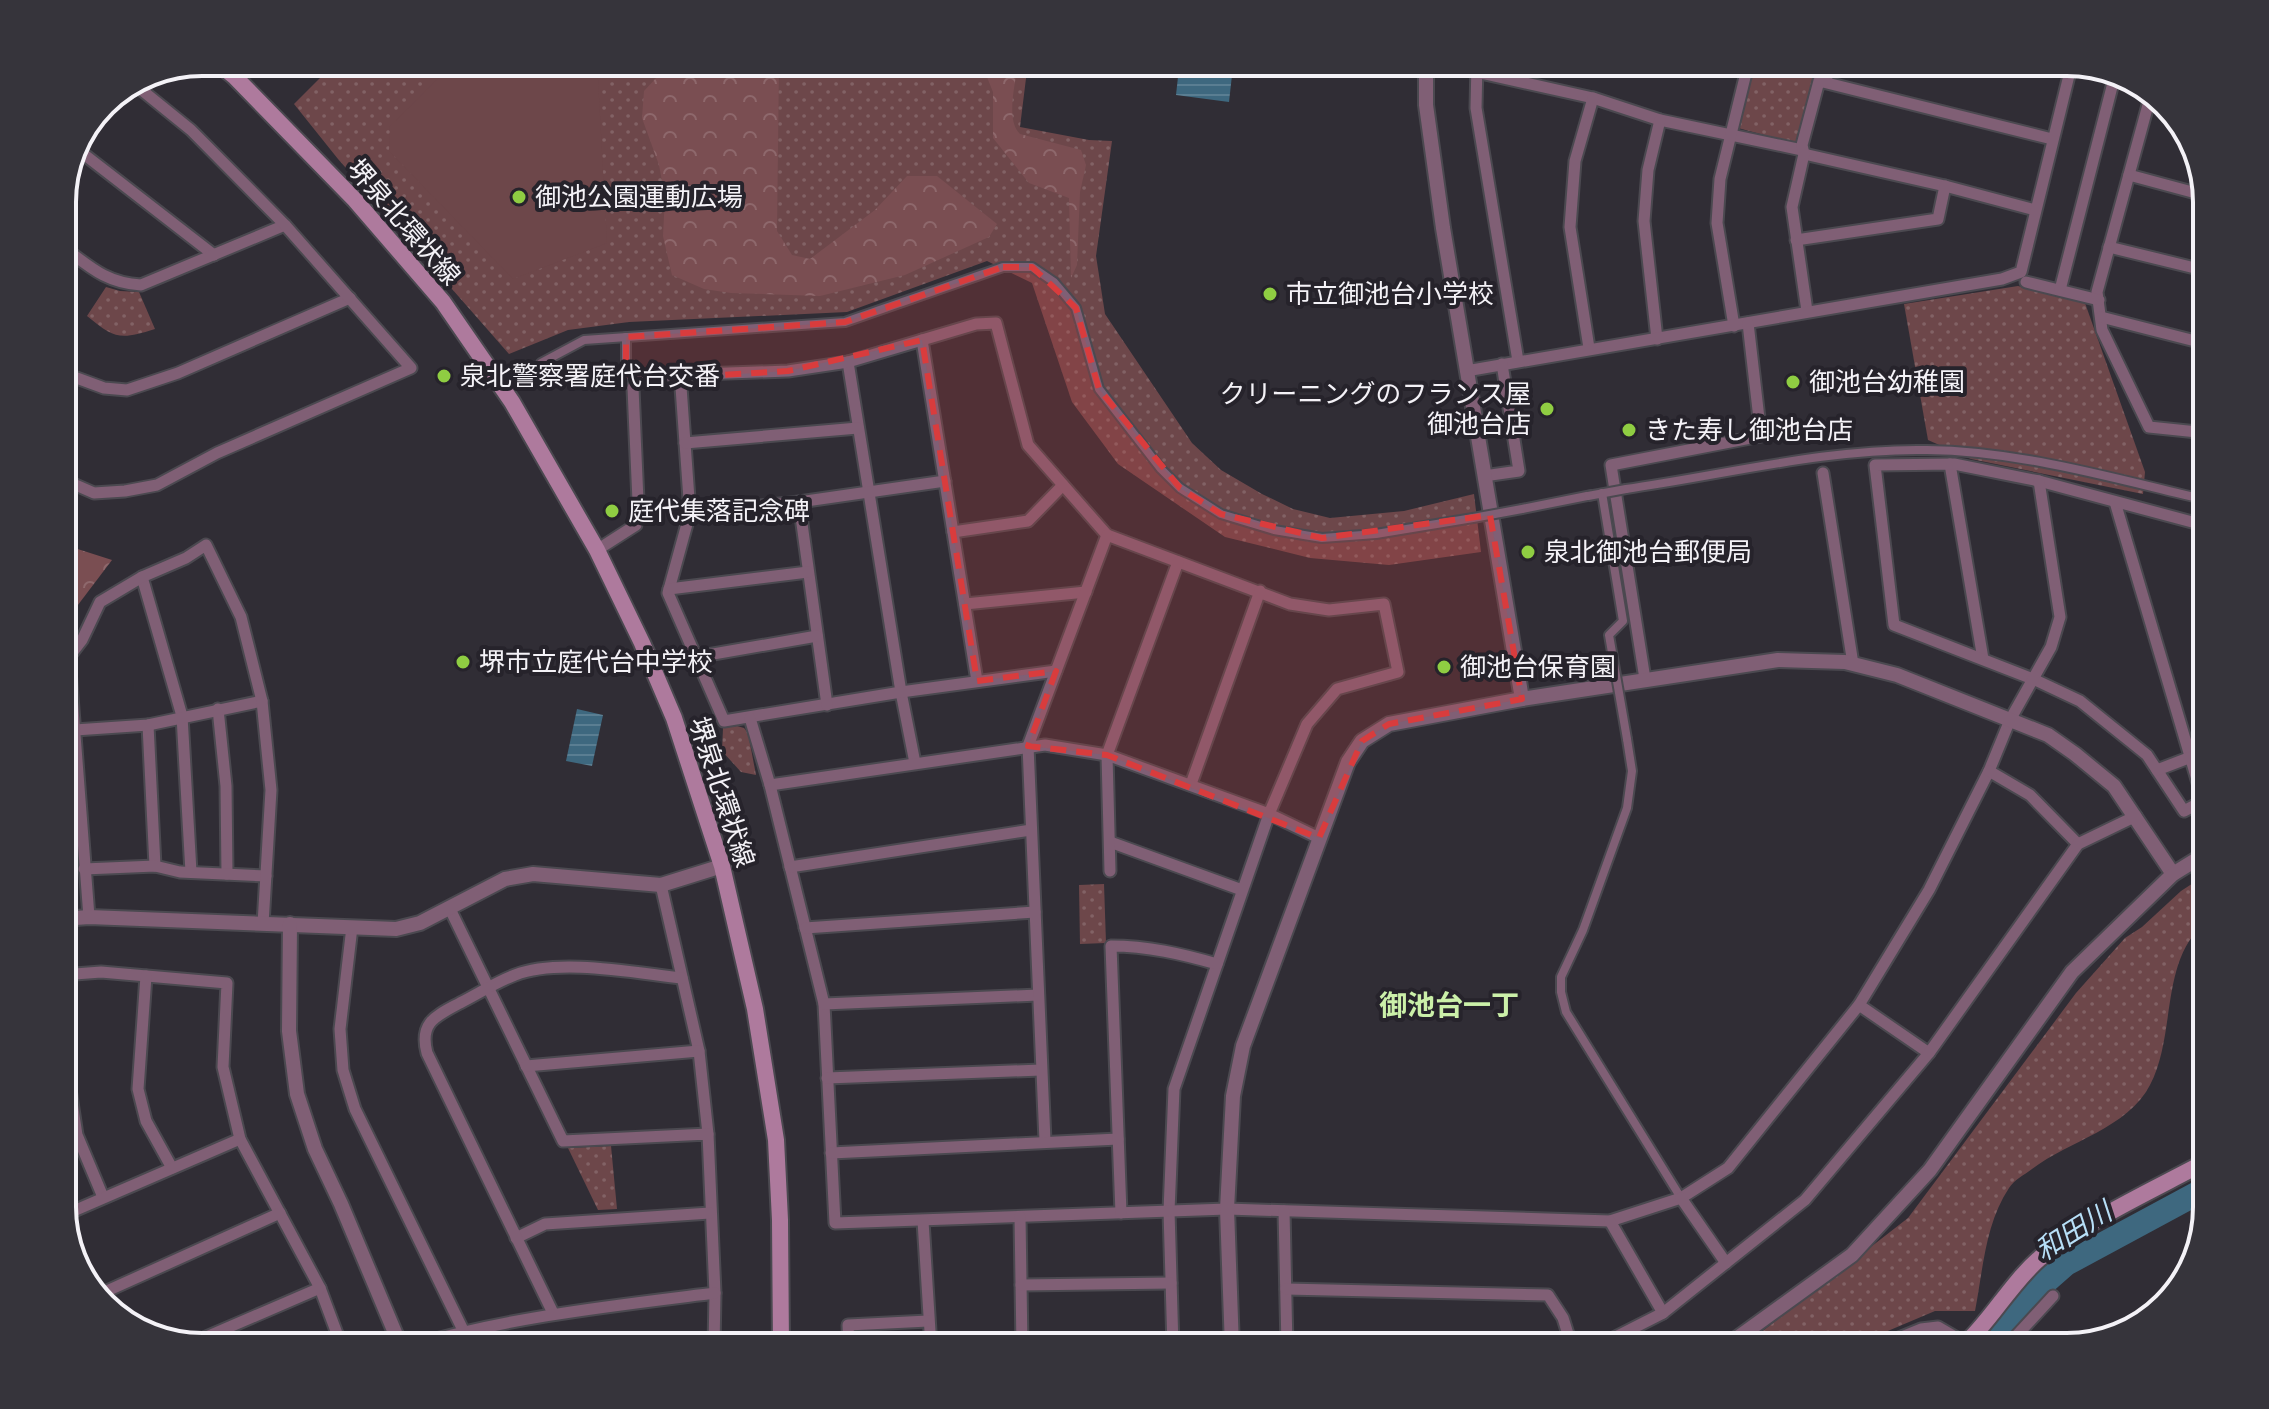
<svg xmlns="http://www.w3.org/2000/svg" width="2269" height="1409" viewBox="0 0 2269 1409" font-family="Spectral,'Noto Sans JP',serif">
<defs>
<pattern id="grass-dots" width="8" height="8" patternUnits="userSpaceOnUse" patternTransform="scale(2)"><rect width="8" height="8" fill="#6d474a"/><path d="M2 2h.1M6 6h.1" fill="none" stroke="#826265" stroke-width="1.8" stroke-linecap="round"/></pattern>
<pattern id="forest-crowns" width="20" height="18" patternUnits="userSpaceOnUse" patternTransform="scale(2)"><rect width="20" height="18" fill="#7a4e52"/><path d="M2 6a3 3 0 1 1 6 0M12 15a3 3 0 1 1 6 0" fill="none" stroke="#8e686c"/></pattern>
<pattern id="water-rules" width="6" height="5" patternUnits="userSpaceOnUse" patternTransform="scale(2)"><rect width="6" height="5" fill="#3e687f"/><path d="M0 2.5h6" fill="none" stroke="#5a7e92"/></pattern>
</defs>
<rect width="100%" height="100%" fill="#302d35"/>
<g fill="url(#grass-dots)">
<polygon points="336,62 1028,62 1020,127 1089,140 1112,141 1096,256 1105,314 1192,443 1221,470 1262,494 1293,509 1330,518 1404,511 1474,494 1481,552 1389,565 1310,558 1225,537 1118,464 1072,402 1032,283 987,261 847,312 629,322 568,330 509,354 338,159 294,104"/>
<polygon points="1756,62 1824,62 1802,145 1738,128"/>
<polygon points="2018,286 2085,303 2145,472 2143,494 1971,459 1928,440 1904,304"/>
<path d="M 106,287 L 120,291 L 139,292 L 155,329 C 120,340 115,339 87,316 Z"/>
<polygon points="737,726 744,728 748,733 756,775 741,772 722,751 723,728"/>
<path d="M 2207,874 L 2207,922 C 2159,958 2177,1034 2150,1085 C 2128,1128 2069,1141 2032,1169 C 2024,1175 2014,1180 2009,1188 C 1985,1224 1983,1270 1975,1311 L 1935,1311 L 1850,1347 L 1742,1347 L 1908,1218 L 2076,993 L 2125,938 L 2142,927 L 2181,891 Z"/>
<polygon points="1104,884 1106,943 1080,944 1079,885"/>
<polygon points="611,1146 617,1209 598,1210 568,1148"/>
</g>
<g fill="url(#forest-crowns)">
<polygon points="671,62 779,62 777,231 792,255 810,259 875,210 907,176 937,176 997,224 989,237 905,275 820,296 731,293 704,289 672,275 663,236 665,197 659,165 642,118 644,91"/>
<path d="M 981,62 L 1018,62 C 1016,82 1005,120 1020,134 L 1081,150 L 1086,165 L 1080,192 L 1077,265 L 1071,278 L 1069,198 L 1029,183 L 993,138 L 993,92 Z"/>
<polygon points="62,544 112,560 62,626"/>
</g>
<polygon fill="#6d474a" points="455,62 597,62 607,243 513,279 389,151 390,126"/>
<g fill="url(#water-rules)">
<polygon points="1179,68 1232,75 1229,102 1176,95"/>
<polygon points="577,709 603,715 592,766 566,761"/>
</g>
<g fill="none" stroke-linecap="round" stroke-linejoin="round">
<polyline stroke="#3e687f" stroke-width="24" points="1989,1347 2025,1300 2066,1264 2207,1188"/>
<g stroke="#4b4950" stroke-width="12">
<g id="pedestrian">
<polyline points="626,337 626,373 636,380"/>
<polyline points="541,363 584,340 845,322 1003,267 1032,267 1054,282 1076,308 1099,389 1161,469 1180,488 1221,514 1274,530 1322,538 1376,534 1473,518"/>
<path d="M 1626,489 C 1724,475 1829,448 1927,450 C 2022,451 2115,479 2207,500"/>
<polyline points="1522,509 1592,495"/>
<polyline points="1627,739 1632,771 1627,808 1583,930 1561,977 1561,992 1566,1012 1681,1198"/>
</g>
</g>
<g stroke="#4b4950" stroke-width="15">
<g id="minor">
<polyline points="1446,62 1476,72 1593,98 1660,120 1802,150"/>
<polyline points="1477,62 1476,108 1518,361"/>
<polyline points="1826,81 1830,62"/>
<polyline points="2151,94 2097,292 2102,330 2149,427 2207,433"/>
<polyline points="81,152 214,255"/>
<polyline points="1804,154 1945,186 2035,210"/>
<polyline points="2129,175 2207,196"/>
<polyline points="1796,240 1938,219 1945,186"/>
<path d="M 62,246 C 90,267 106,283 141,285 L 285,225"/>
<polyline points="2109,247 2207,271"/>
<polyline points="2026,282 2099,300"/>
<polyline points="2060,290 2115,75"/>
<polyline points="1807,311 1792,207 1804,154 1802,145 1819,81 2052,139"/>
<polyline points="2101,317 2207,344"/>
<polyline points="1734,326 1717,223 1720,179 1748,65"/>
<polyline points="1657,339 1644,221 1648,170 1660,120"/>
<polyline points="922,340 977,681"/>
<polyline points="1589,348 1570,227 1575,161 1593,98"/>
<polyline points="848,362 901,692 915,763"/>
<polyline points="62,368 74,377 104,388 127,390 178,373 350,298"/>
<polyline points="1466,371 2002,279 2021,272 2072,63"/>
<polyline points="680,373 690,513 668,593 724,721 901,692 1056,671"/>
<polyline points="685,443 858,428"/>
<polyline points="1950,464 1983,659"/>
<polyline points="1823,473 1853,664"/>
<polyline points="1484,476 1519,471 1502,364"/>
<polyline points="62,479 94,493 125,491 157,485 217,453 411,368 285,225 191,130 133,83"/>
<polyline points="799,502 827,705"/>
<polyline points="2115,502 2203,800"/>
<polyline points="690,513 799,502 945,481"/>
<polyline points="2207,526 2039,481 1954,464 1875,465 1894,625 2033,679 2080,701 2147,755 2184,811 2207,799"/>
<polyline points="953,532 1028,521 1063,485"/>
<polyline points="597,550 636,525 638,501 633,388 636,380 641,376 788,371 848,362 976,324 996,323 1028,445 1107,535 1290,604 1329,610 1384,604 1398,672 1337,689 1307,724 1269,814 1174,1089 1169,1211 1173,1347"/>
<polyline points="142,577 182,716 191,872"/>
<polyline points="669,589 808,572"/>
<polyline points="965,604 1086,592"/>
<polyline points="696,657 817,636"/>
<polyline points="1645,679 1611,465 1761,436 1748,323"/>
<polyline points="218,709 226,786 227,874"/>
<polyline points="750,718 770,785 824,1004 835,1223 1227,1209 1610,1221 1681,1198 1728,1168 1859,1005 1929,890 1989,771 2010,720 2051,647 2060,617 2039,481"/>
<polyline points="148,725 155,866"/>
<polyline points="75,730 148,725 262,701"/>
<polyline points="2157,770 2191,757"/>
<polyline points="1989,771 2030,795 2078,844"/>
<polyline points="1191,784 1260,591"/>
<polyline points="770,785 1045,745 1107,755 1269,814 1319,838"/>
<polyline points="1110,842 1242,890"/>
<polyline points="790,867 1031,830"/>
<polyline points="84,869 155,866 180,872 266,876"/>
<polyline points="1110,871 1107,755 1178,562"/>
<polyline points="661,885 699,1051 708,1134"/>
<polyline points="449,907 563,1141 708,1134 715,1293 714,1347"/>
<polyline points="89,917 69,657 82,640 100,602 142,577 186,558 206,545 241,617 262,701 271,790 263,924"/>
<polyline points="352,927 340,1029 343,1070 355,1109 463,1330 467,1347"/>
<polyline points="805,928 1035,912"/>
<polyline points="62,975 101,972 227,983 223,1067 240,1139 320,1288 342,1347"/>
<polyline points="146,976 138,1089 146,1121 172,1168"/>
<polyline points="824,1004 1038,995"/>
<polyline points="1859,1005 1929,1053"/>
<polyline points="62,1063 66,1063 77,1135 103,1197"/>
<polyline points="526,1066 699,1051"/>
<polyline points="827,1078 1041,1070"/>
<polyline points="1045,1141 1028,746 1107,535"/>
<polyline points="831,1153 1118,1139"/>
<polyline points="1681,1198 1726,1263"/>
<polyline points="1284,1211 1287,1347"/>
<path d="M 1121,1213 L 1111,946 C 1148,946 1182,954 1217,964"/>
<polyline points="62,1216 240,1139"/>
<polyline points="1020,1217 1022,1347"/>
<polyline points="923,1221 931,1347"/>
<polyline points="1610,1221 1663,1313"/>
<polyline points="516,1238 545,1224 710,1213"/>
<polyline points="1021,1285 1171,1283"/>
<polyline points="1286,1289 1548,1295 1563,1318 1572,1347"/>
<polyline points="98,1295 280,1213"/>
<path d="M 553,1313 L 427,1053 C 419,1022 436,1016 460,1003 C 478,994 496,982 515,975 C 559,958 635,973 682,978"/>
<polyline points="190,1344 320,1288"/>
<path d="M 407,1347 C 508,1317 611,1306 715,1293"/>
<polyline points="849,1347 848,1325 928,1321"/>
<polyline points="1596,1347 1663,1313 1805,1200 1929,1053 2078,844 2136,816"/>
<polyline points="1877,1347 1921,1329 1938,1327 1969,1345"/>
<polyline points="2006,1347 2053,1296"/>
</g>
</g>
<g stroke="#4b4950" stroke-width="18">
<g id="tertiary">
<polyline points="1426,62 1426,105 1443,228 1522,699"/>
<polyline points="62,919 89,917 396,929 420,923 505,879 533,874 661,885 722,866"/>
<polyline points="290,924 289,1031 297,1094 315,1149 341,1204 401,1347"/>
<polyline points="1232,1347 1227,1209 1233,1096 1243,1046 1348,762 1362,741 1389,724 1522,699 1778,660 1845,662 1897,675 2048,735 2075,754 2114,786 2173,874"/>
<polyline points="1725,1347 1852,1255 1930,1170 2072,972 2173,874 2207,853"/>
</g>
</g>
<g stroke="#4b4950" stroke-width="20">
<g id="secondary">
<polyline points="217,62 234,76 355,200 443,302 512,402 597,550 642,643 674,718 722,866 755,1009 776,1140 780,1220 781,1347"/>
<path d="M 1962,1347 C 1991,1321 2010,1284 2040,1258 C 2085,1221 2155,1189 2207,1161"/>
</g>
</g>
<use href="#pedestrian" stroke="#805f75" stroke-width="8"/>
<use href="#minor" stroke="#805f75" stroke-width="11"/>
<use href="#tertiary" stroke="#805f75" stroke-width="14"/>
<use href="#secondary" stroke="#ae7a9d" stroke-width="16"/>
<g stroke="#4b4950" stroke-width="12" stroke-linecap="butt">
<g id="pedestrian-bridge">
<polyline points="1602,493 1623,621 1609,635 1627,739"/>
<polyline points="1588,496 1626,489"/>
<polyline points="1473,518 1522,509"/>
</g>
</g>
<use href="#pedestrian-bridge" stroke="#805f75" stroke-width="8"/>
</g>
<path fill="#d93c3d" fill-opacity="0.2" stroke="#d93c3d" stroke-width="6" stroke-dasharray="16 10" stroke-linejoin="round" d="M 1003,267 L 1032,267 L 1076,308 L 1099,389 L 1180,488 L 1221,514 L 1322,538 L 1490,515 L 1522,699 L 1389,724 L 1362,741 L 1319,838 L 1107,755 L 1028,746 L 1056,671 L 977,681 L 922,340 L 788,371 L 636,380 L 626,373 L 626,337 L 845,322 Z"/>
<g fill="#8fcd42" stroke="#26232b" stroke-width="3">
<circle cx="519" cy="197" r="8"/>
<circle cx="1270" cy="294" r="8"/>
<circle cx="444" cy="376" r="8"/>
<circle cx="1793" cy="382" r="8"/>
<circle cx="1547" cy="409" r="8"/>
<circle cx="1629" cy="430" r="8"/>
<circle cx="612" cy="511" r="8"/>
<circle cx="1528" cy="552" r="8"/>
<circle cx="463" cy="662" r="8"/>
<circle cx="1444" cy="667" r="8"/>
</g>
<g text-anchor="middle" stroke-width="8" stroke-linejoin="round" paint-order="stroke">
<g font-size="26" fill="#f4f2f7" stroke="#26232b" text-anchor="start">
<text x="535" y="206">御池公園運動広場</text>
<text x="1286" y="303">市立御池台小学校</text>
<text x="460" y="385">泉北警察署庭代台交番</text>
<text x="1809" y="391">御池台幼稚園</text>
<text x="1531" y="403" text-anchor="end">クリーニングのフランス屋<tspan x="1531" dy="30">御池台店</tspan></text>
<text x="1645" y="439">きた寿し御池台店</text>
<text x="628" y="520">庭代集落記念碑</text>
<text x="1544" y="561">泉北御池台郵便局</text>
<text x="479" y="671">堺市立庭代台中学校</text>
<text x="1460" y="676">御池台保育園</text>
</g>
<g font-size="26" fill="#f4f2f7" stroke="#26232b">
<text transform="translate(404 222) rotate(49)" y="9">堺泉北環状線</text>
<text transform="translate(722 792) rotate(72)" y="9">堺泉北環状線</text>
</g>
<g font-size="28" font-weight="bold" fill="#cbf0a9" stroke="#26232b">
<text x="1449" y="1015">御池台一丁</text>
</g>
<g font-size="28" font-style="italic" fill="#b7dff7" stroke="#26232b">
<text transform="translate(2073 1231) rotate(-32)" y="10">和田川</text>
</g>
</g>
<path d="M0 0H2269V1409H0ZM202 76H2067A126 126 0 0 1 2193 202V1207A126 126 0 0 1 2067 1333H202A126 126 0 0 1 76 1207V202A126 126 0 0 1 202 76Z" fill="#36343b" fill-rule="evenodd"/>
<path fill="none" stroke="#f4f2f7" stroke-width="4" d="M202 76H2067A126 126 0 0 1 2193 202V1207A126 126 0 0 1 2067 1333H202A126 126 0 0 1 76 1207V202A126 126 0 0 1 202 76Z"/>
</svg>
